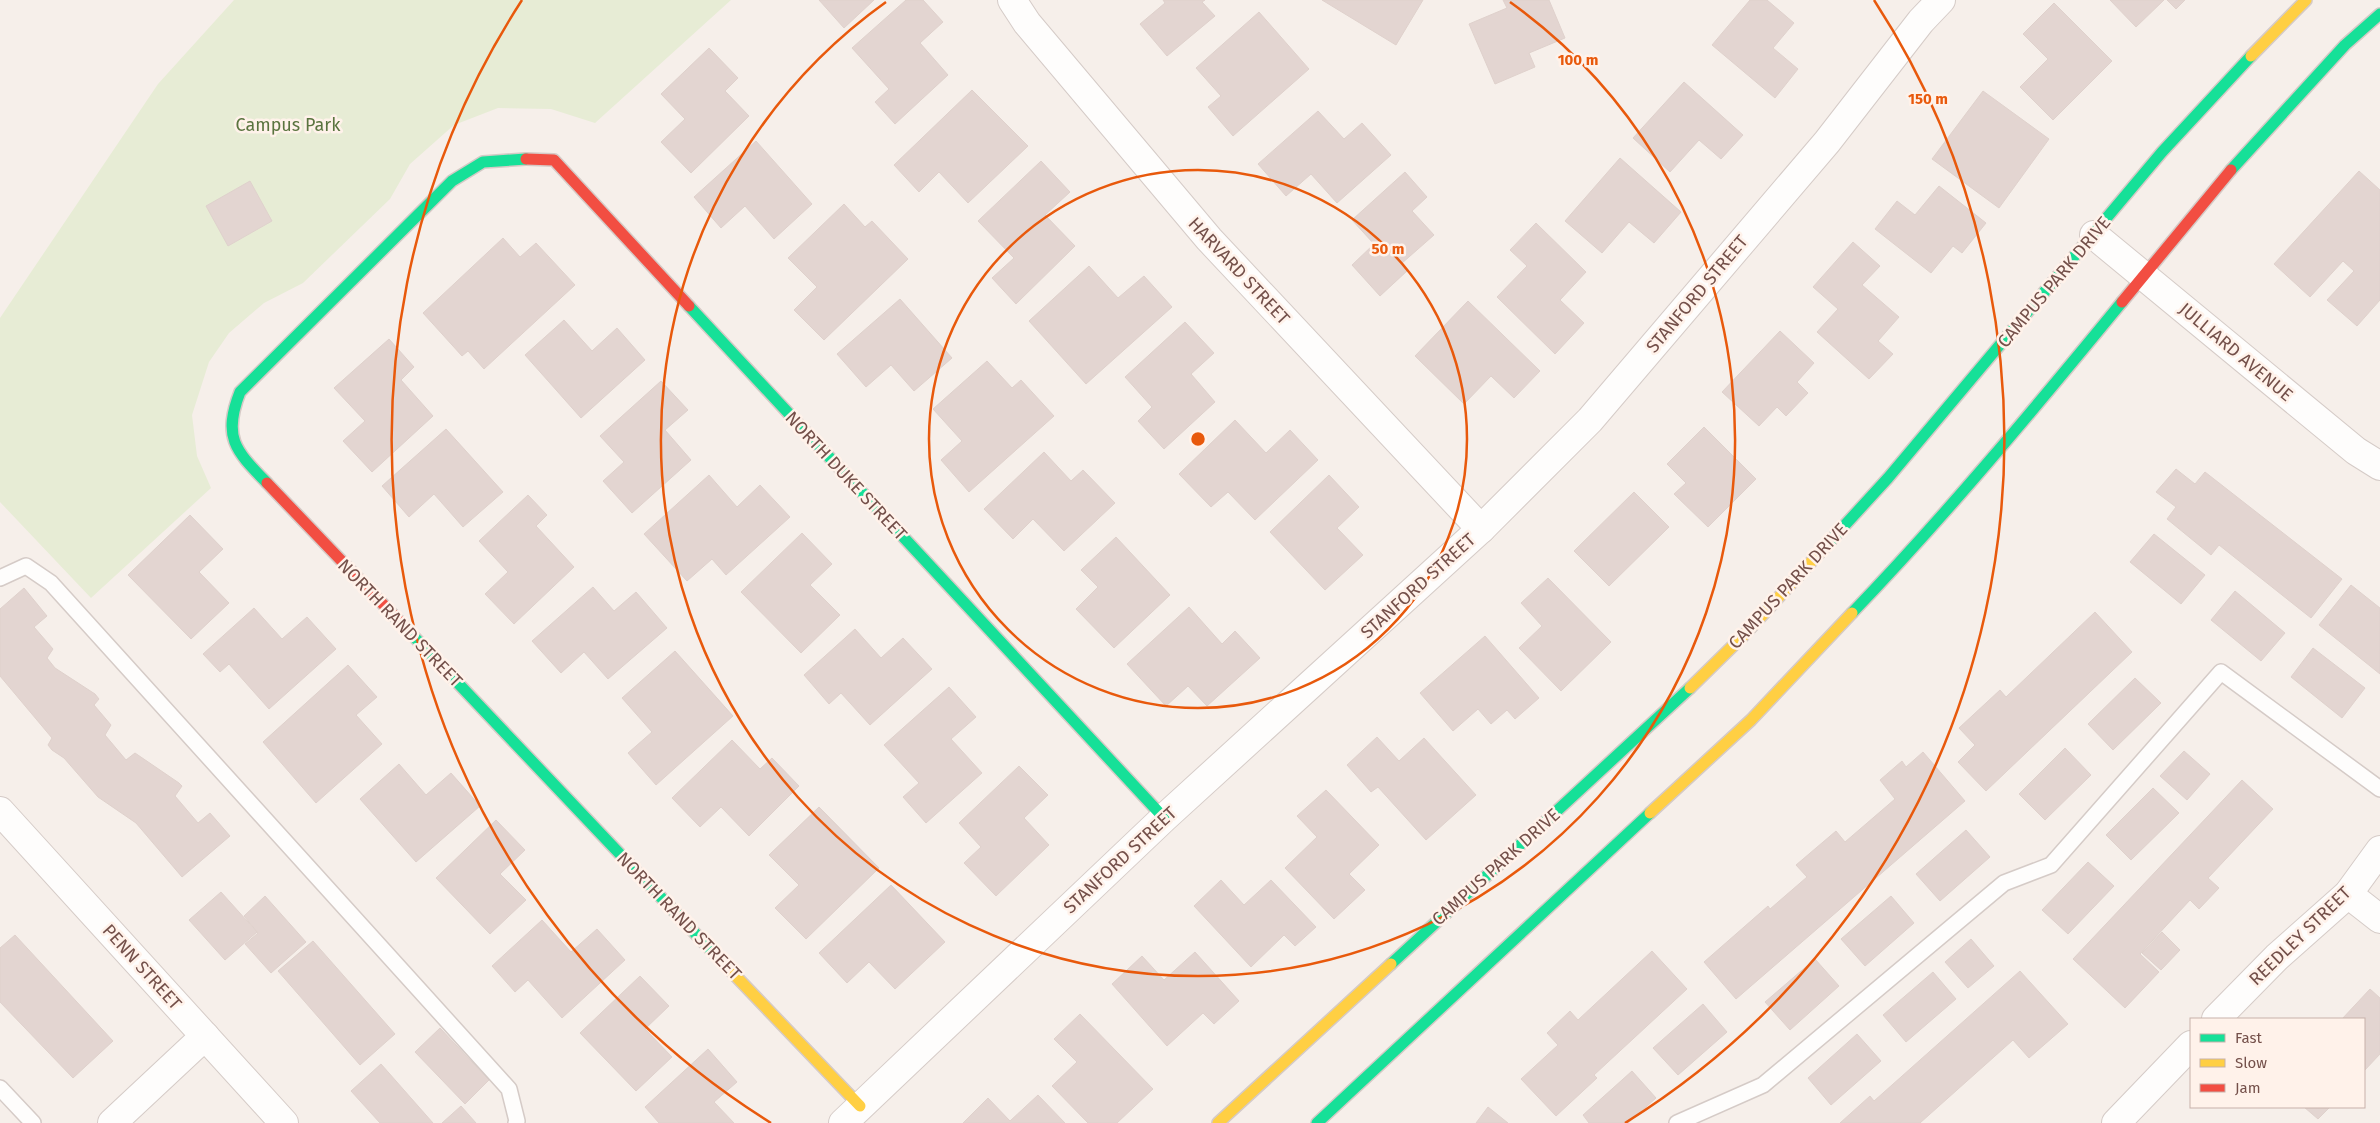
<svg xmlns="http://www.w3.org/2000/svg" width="2380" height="1123" viewBox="0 0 2380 1123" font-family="'Fira Sans',sans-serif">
<rect width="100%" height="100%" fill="#f6efea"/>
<polygon fill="#e7ecd5" points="234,0 731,0 595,123 551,109 498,108 454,125 410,164 390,199 303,283 264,303 229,333 209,362 192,415 197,456 211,488 91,598 0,502 0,318 158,84"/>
<g fill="#e3d5d1" stroke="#dfd1cc">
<polygon points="819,0 874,0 844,28"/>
<polygon points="906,0 923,0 943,22 920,43 948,75 895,124 875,102 889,89 852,48"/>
<polygon points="1163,0 1205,0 1202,2 1215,16 1167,56 1140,24 1165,3"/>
<polygon points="1322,0 1423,0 1396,45"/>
<polygon points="1503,0 1549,0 1565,38 1529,53 1535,67 1495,84 1469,24 1507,8"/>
<polygon points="1750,0 1767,0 1794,23 1773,48 1798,69 1775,98 1712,45"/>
<polygon points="2110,0 2164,0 2136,27"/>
<polygon points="2167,0 2185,0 2176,9"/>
<polygon points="2054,3 2112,61 2053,120 2020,87 2048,59 2023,34"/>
<polygon points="1259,12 1309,69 1233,136 1208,107 1221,96 1196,68"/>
<polygon points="709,48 738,78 725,91 749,116 691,173 661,142 685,119 661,94"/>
<polygon points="1684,82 1743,135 1721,159 1699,140 1670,172 1633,138"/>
<polygon points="972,90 1028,146 968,203 939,172 919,192 894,165"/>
<polygon points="1983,91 2049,139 1999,208 1932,159"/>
<polygon points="1318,111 1344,139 1362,123 1391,155 1337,203 1311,174 1286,196 1258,164"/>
<polygon points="756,141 812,204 774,239 745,206 721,228 694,197"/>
<polygon points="1620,158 1681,212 1654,243 1629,222 1602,253 1565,221"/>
<polygon points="1041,161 1070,192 1045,215 1075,246 1016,304 992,278 1014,258 978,221"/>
<polygon points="2359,171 2380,190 2380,300 2357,326 2327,300 2354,271 2343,261 2310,297 2274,264"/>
<polygon points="1405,172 1427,197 1412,211 1434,235 1401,264 1407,271 1380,296 1352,265 1374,244 1352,220"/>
<polygon points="250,181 272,221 228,246 206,206"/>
<polygon points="1939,186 1986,223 1962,253 1953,246 1931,273 1875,229 1897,201 1915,215"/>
<polygon points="844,204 865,227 872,221 908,259 824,340 794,310 817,287 788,258"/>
<polygon points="1536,223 1586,272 1560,300 1584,323 1555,354 1497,297 1527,266 1510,250"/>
<polygon points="503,238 520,257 536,243 575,285 484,369 468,351 462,356 423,313"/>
<polygon points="1853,242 1880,266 1862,285 1899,317 1878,341 1893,354 1869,379 1817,332 1838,309 1813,287"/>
<polygon points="1089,266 1118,298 1144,276 1172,307 1086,384 1029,321"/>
<polygon points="900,299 952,358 914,391 891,365 866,387 837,354"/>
<polygon points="1468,301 1540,371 1514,398 1491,376 1464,404 1415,356"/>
<polygon points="564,320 592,351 617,328 645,360 581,418 525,355"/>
<polygon points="1185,322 1214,353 1191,374 1215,402 1164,449 1138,421 1152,407 1125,377"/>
<polygon points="1780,331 1814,363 1797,382 1808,393 1786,416 1777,407 1759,426 1722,392"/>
<polygon points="389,339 414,367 401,380 433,416 372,472 343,441 365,421 334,388"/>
<polygon points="987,361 1012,388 1021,380 1054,416 969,492 941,460 962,441 933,409"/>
<polygon points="661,381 688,410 665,430 691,460 632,513 603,481 624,462 600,436"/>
<polygon points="1235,420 1266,453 1290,430 1318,460 1255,520 1228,492 1211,507 1179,474"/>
<polygon points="1704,427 1756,479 1708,527 1674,494 1686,483 1667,464"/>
<polygon points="446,429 503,492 463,527 434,494 409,517 382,486"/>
<polygon points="1044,452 1071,481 1083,470 1115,503 1064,551 1033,519 1013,539 984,509"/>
<polygon points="2176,469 2195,484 2205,472 2342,579 2311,618 2219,545 2211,555 2167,519 2176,507 2156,492"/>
<polygon points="709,475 737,507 760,485 790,517 726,575 712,559 687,581 644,534"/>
<polygon points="1329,475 1359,507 1337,528 1363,555 1325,590 1270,532"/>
<polygon points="1634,492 1669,527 1609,586 1574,551"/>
<polygon points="528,495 547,515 536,526 574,567 514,624 485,594 508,572 479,541"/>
<polygon points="190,515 223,549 199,572 229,603 191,639 128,575"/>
<polygon points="802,533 832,564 810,585 840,615 801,653 741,592"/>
<polygon points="2154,534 2205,575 2181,604 2130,562"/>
<polygon points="1116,537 1170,595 1114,648 1076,609 1098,587 1081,570"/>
<polygon points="1548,578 1611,642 1561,691 1519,648 1542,626 1521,603"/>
<polygon points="2351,585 2380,608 2380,674 2319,625"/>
<polygon points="593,587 614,611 636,592 667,628 608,679 584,652 561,673 532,641"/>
<polygon points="24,588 47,616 34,627 53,649 47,658 55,668 95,694 99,699 94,705 111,725 105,735 126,760 135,753 179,783 182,786 175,796 198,823 210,813 230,836 182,877 136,823 98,797 64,758 52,750 48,745 52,738 0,676 0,609"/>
<polygon points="2235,591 2285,633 2261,661 2211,620"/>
<polygon points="1189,607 1222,644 1235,631 1260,658 1207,706 1188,686 1166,706 1127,664"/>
<polygon points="254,608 282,639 307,617 336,649 269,709 229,664 220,672 203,654"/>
<polygon points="2095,612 2132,652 1986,791 1958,762 1975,745 1959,728 2000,690 2006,697"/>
<polygon points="855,629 881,658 903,638 932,669 870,725 841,693 829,704 804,675"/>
<polygon points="1485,636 1539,698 1515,719 1507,710 1491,724 1478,709 1453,731 1420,693"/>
<polygon points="2313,648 2365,688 2342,718 2291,677"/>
<polygon points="675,651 733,716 656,785 628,753 652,732 622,698"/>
<polygon points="348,665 377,697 356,715 382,744 316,803 263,742"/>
<polygon points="2135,678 2161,703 2113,750 2088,724"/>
<polygon points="949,687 976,717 951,739 982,773 926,823 903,797 919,783 884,745"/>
<polygon points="1377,737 1399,761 1424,738 1476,795 1426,840 1378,787 1371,792 1347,765"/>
<polygon points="732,740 760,769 772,758 799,786 749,836 721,807 700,827 672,798"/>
<polygon points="2065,748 2091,775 2045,820 2019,794"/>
<polygon points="2184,751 2210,774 2187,800 2160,776"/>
<polygon points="1923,752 1965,801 1736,999 1704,962 1768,906 1770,909 1807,877 1796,865 1836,831 1845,842 1895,799 1880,780 1902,761 1906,767"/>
<polygon points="399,764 426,795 451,773 480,806 416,862 360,799"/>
<polygon points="1019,766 1048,795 1024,818 1049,845 996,896 964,863 981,847 959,823"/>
<polygon points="2242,780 2273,809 2208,878 2219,888 2199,909 2190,900 2140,954 2159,972 2125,1008 2073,959"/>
<polygon points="2153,788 2179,813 2131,860 2106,835"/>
<polygon points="1326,790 1379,845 1349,874 1365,890 1334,919 1285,868 1317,837 1297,816"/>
<polygon points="819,807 879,868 806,939 775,908 799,885 769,855"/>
<polygon points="496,820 525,850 500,874 526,900 490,934 436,878"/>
<polygon points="1966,830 1990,857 1940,901 1916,874"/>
<polygon points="2088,862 2114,886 2068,934 2042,910"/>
<polygon points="1221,880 1244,905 1271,880 1316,927 1295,946 1284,935 1251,967 1194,906"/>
<polygon points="891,885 945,942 895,989 869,962 847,983 819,953"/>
<polygon points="221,892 257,932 225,960 189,920"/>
<polygon points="265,896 306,942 271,973 245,944 258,933 244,916"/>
<polygon points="1891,896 1914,923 1865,966 1841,939"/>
<polygon points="542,920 571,952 597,929 625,960 562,1018 528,980 515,992 492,966"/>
<polygon points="2162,932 2180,950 2161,970 2142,953"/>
<polygon points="15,935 113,1041 73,1078 0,1002 0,948"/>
<polygon points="1971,939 1994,966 1968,988 1945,962"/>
<polygon points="313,941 395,1034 360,1065 278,971"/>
<polygon points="1652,951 1687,989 1594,1075 1597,1078 1556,1116 1521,1079 1558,1045 1547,1033 1570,1011 1578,1020"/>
<polygon points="1195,952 1239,1001 1214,1024 1203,1013 1167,1046 1112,984 1142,956 1164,980"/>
<polygon points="1815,959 1839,986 1790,1030 1765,1002"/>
<polygon points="2020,971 2068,1024 2029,1058 2013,1040 1920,1123 1840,1123 1870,1096 1874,1101"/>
<polygon points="1933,972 1956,999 1906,1042 1883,1015"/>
<polygon points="640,976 669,1006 645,1029 672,1057 636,1091 580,1033"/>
<polygon points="2370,989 2380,998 2380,1054 2364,1071 2364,1019 2342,1019"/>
<polygon points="1703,1004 1727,1032 1678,1075 1653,1048"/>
<polygon points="1080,1014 1153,1089 1117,1123 1088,1123 1052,1086 1077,1062 1054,1039"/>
<polygon points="440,1028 489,1080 465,1104 415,1052"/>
<polygon points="1857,1034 1881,1061 1831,1105 1808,1078"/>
<polygon points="708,1049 737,1082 714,1102 734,1123 659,1123 645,1107"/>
<polygon points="381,1064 433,1123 380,1123 351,1091"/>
<polygon points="1632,1071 1656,1098 1628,1123 1589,1123 1583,1115"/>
<polygon points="1038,1095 1065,1123 963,1123 988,1098 1010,1121"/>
<polygon points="461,1106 476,1123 442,1123"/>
<polygon points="1488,1107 1508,1123 1476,1123"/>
<polygon points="2304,1107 2330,1107 2318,1119"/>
</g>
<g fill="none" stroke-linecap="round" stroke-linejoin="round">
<g stroke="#d5cbc7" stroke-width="18">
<g id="lane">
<polyline points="0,578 26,566 51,583 509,1089 517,1121 516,1123"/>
<polyline points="0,1088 33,1123"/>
<polyline points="1677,1123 1763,1085 2004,883 2051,865 2221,672 2380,789"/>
</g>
</g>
<g stroke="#d5cbc7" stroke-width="30">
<g id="street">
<polyline points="1012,0 1027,23 1209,239 1481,529"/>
<polyline points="2094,235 2356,451 2380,466"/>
<polyline points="0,811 284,1123"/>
<polyline points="2348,894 2380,919"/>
<polyline points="2216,1019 2277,957 2348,894 2380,850"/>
<polyline points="112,1123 205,1036"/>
<polyline points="843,1123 1164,818 1481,529 1590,420 1827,142 1921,21 1941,0"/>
<polyline points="2116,1123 2191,1045"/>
</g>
</g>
<g stroke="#d5cac6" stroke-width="14">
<g id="fast">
<polyline points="2231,170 2345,45 2380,14"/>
<polyline points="689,306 1164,818"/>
<path d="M 267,483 C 236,451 222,438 240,392 L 452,181 L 483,162 L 526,159"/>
<polyline points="1823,549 1888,478 2162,152 2251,56"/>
<path d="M 1852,613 C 1947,514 2035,408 2122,302"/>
<polyline points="401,623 727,967"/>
<polyline points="1391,964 1690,688"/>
<polyline points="1317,1123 1650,813"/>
</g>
</g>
<g stroke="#d5cac6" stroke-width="14">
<g id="slow">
<polyline points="2251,56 2306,0"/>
<polyline points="1690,688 1744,635 1823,549"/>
<polyline points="1650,813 1751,720 1852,613"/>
<polyline points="727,967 860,1106"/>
<polyline points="1218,1123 1391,964"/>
</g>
</g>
<g stroke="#d5cac6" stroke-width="14">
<g id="jam">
<polyline points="526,159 554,160 689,306"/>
<polyline points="2122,302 2231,170"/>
<polyline points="267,483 401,623"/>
</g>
</g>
<use href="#lane" stroke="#fefdfc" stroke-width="15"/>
<use href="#street" stroke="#fefdfc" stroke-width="28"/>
<use href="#fast" stroke="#16e098" stroke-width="11"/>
<use href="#slow" stroke="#ffcf43" stroke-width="11"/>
<use href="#jam" stroke="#f24e42" stroke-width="11"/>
</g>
<g fill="none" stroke="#e8590c" stroke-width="2.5">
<circle cx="1198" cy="439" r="269"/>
<path d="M1510 2A537 537 0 1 1 886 2"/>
<path d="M771 1123A806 806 0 0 1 522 0M1874 0A806 806 0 0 1 1625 1123"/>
</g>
<g text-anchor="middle" stroke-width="5" stroke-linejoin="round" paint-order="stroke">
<g font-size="18" fill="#5a743f" stroke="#fff2ea">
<text x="288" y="131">Campus Park</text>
</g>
<g font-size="18" fill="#74504a" stroke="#fff2ea">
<text transform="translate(1239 271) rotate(47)" y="6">HARVARD STREET</text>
<text transform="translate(2054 282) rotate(-50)" y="6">CAMPUS PARK DRIVE</text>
<text transform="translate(1697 294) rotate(-50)" y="6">STANFORD STREET</text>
<text transform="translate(2236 352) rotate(40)" y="6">JULLIARD AVENUE</text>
<text transform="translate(846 476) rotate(47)" y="6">NORTH DUKE STREET</text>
<text transform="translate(1418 586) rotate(-42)" y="6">STANFORD STREET</text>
<text transform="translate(1788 586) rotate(-47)" y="6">CAMPUS PARK DRIVE</text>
<text transform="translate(400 623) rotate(46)" y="6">NORTH RAND STREET</text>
<text transform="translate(1120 860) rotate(-43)" y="6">STANFORD STREET</text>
<text transform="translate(1496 867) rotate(-42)" y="6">CAMPUS PARK DRIVE</text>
<text transform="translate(679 916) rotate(46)" y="6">NORTH RAND STREET</text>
<text transform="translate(2300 936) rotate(-44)" y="6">REEDLEY STREET</text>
<text transform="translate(142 967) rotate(48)" y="6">PENN STREET</text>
</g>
</g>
<circle cx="1198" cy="439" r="8" fill="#e8590c" stroke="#fff2ea" stroke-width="2.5"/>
<g font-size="15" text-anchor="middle" font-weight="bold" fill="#e8590c" stroke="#fff2ea" stroke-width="5" stroke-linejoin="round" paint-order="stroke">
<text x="1578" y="65">100 m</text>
<text x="1928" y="104">150 m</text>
<text x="1388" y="254">50 m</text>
</g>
<rect x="2190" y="1018" width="175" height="90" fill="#fff2ea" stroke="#c7b1aa"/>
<rect x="2200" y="1034" width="25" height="8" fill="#16e098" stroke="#c7b1aa"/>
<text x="2235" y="1043" font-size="15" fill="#74504a">Fast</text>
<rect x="2200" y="1059" width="25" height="8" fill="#ffcf43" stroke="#c7b1aa"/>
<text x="2235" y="1068" font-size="15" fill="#74504a">Slow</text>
<rect x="2200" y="1084" width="25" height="8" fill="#f24e42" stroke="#c7b1aa"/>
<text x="2235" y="1093" font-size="15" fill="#74504a">Jam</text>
</svg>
